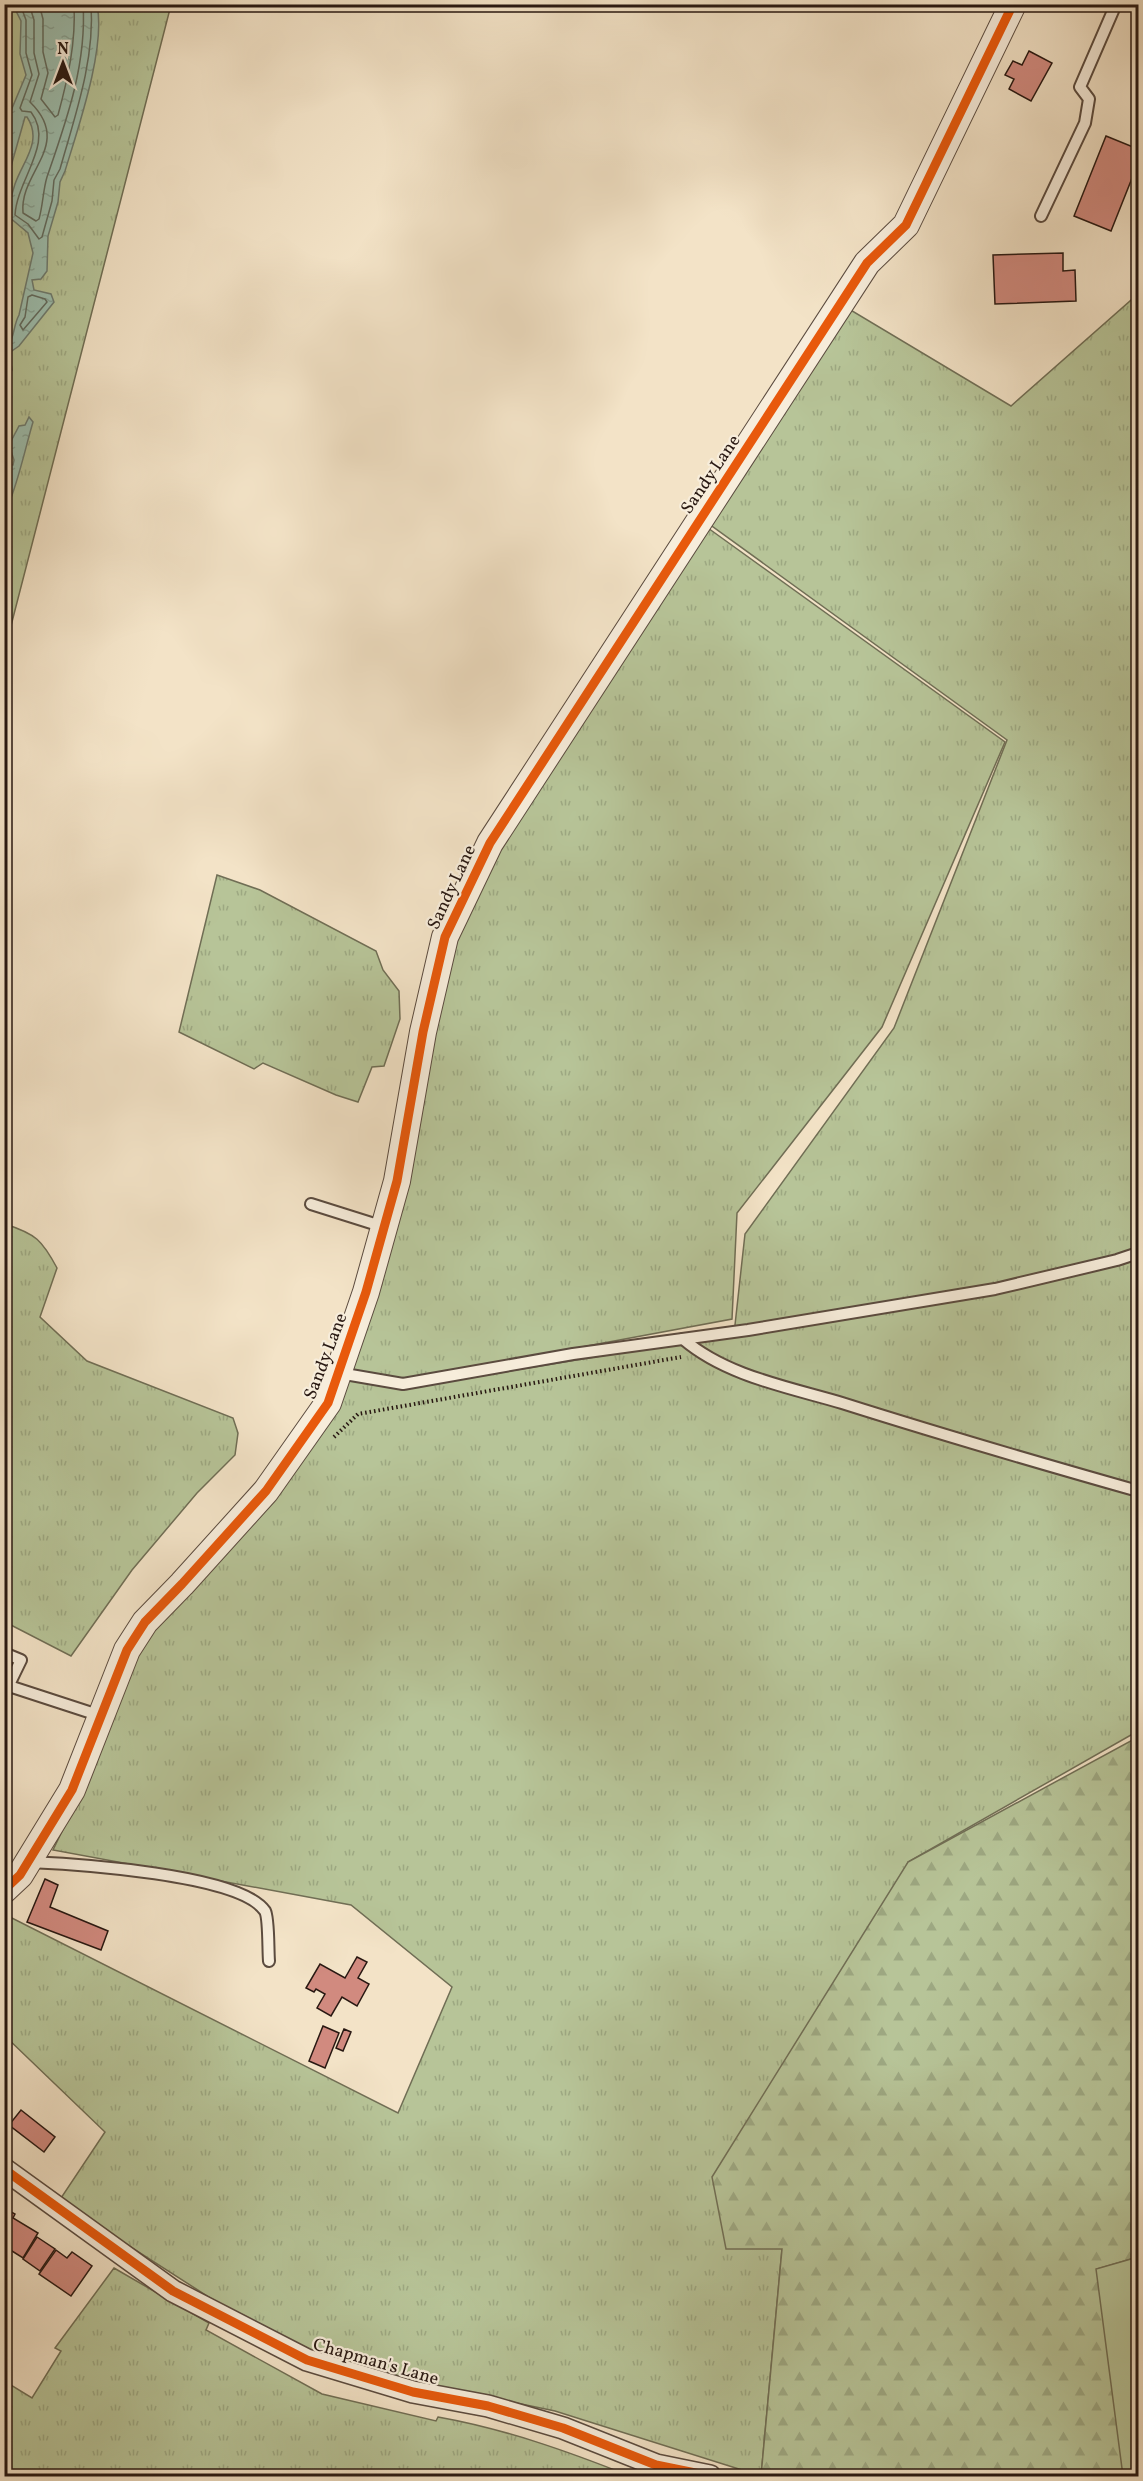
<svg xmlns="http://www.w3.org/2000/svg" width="1143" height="2481" viewBox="0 0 1143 2481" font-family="Vollkorn,serif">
<defs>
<pattern id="grass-tufts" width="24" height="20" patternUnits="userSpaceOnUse" patternTransform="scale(1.5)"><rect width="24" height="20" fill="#b7c498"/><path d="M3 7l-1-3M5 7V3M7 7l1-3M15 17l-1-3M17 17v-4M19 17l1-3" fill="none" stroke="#9da882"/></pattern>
<pattern id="forest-firs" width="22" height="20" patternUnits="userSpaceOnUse" patternTransform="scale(1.5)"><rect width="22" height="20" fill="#b7c498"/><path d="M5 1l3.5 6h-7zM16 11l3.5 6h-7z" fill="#9da882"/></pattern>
<pattern id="water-ripples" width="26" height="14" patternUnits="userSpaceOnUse" patternTransform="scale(1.5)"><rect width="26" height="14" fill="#9dbfaf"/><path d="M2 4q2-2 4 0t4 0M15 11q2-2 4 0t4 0" fill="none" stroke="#87a396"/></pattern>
</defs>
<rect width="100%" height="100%" fill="#f3e3c7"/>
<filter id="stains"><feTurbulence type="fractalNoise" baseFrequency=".00333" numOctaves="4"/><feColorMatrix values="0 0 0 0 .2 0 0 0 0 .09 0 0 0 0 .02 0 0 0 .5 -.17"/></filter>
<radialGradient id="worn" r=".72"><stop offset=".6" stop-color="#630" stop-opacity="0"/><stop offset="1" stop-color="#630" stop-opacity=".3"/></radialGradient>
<g fill="url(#grass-tufts)" stroke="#706e55" stroke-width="1.5">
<polygon points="5,5 171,5 5,649"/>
<polygon points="1138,294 1138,1731 908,1862 782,2249 761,2476 555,2411 307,2360 59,2201 105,2132 5,2036 4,1914 398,2113 452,1987 351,1905 53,1850 81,1792 130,1650 344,1378 406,1388 734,1334 745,1234 894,1028 1007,740 705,521 849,309 1011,406"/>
<polygon points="701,523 1005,742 882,1027 737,1213 732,1319 405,1380 345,1368 447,938 492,843"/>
<polygon points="217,875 260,890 376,951 383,970 399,991 400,1019 384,1066 372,1067 358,1102 336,1095 263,1063 254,1069 179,1032"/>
<path d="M 5,1224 C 36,1234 42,1240 57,1268 L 40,1317 L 87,1361 L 233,1418 L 238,1433 L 235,1455 L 197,1493 L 132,1570 L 71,1656 L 5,1622 Z"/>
<path d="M 114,2268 L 209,2323 L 206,2330 L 322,2394 L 436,2421 L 438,2417 C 505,2429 567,2451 630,2476 L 5,2476 L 5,2397 L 11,2385 L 32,2398 L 61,2351 L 55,2348 Z"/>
</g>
<polygon fill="url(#forest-firs)" stroke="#706e55" stroke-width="1.5" points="1138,1737 1138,2257 1097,2269 1138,2476 761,2476 782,2249 726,2249 712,2177 908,1862"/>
<polygon fill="#b7c498" stroke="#706e55" stroke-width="1.5" points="1138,2257 1138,2476 1123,2476 1096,2269"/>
<g fill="url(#water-ripples)" stroke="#6e7c70" stroke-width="1.5">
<path d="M 13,5 L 97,5 C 106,48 78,128 65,171 L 60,182 L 58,202 L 48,236 L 47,271 L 41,279 L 32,280 L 34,290 L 51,294 L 54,302 L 19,346 L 9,353 L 12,370 L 5,385 L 5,346 L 8,346 C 15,336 13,326 19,315 L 33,253 L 28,233 L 9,217 C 9,206 11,196 15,184 C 23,161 43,141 27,117 L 25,117 L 10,170 L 5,170 L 5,125 L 26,75 L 20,54 L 21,21 Z"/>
<path d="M 29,417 L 33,422 C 25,449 19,479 8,506 L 5,505 L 5,464 L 13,465 L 14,460 L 9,445 L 19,426 L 25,425 Z"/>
</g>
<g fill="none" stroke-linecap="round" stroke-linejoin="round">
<g stroke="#626c60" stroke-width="1.5">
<path d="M 20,4 L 26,20 L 26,53 L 32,75 L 20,108 L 22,111 L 31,112 C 55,143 17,179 15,215 L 28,224 L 39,239 L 42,237 L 52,201 L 54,180 L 60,169 C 75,116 95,60 91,4"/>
<path d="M 29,4 L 34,20 L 34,53 L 39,74 L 30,102 C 74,145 19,171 23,213 L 36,221 L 39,219 C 43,205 43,190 47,177 C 66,122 87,64 83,4"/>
<path d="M 39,4 L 43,19 L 43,52 L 48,73 L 41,99 L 55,117 L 58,115 C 68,78 76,43 74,4"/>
<polygon points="32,295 45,299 47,302 23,330 20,325 25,317 28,297"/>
</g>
</g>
<g fill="#d18a7f" stroke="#281812" stroke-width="1.5">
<polygon points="1029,51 1052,63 1031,101 1009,89 1014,79 1005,75 1013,61 1022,65"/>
<polygon points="1106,136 1138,149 1138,163 1111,231 1074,216"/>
<polygon points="1063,253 1063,271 1075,270 1076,301 995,304 993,255"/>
<polygon points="45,1879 58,1885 50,1907 108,1931 101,1950 27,1922"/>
<polygon points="357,1957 367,1962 358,1978 369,1984 357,2006 342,1997 331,2016 317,2008 325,1994 316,1989 314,1992 306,1988 320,1964 345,1978"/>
<polygon points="323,2026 339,2033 325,2068 309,2061"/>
<polygon points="344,2029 351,2032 343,2051 336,2048"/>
<polygon points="21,2110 55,2137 44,2152 9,2125"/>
<polygon points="4,2208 15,2214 13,2218 38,2233 23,2258 4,2246"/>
<polygon points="37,2237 55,2249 40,2271 23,2259"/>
<polygon points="56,2250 67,2258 72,2252 92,2266 71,2296 39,2274"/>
</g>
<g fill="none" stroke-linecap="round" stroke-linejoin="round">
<g stroke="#5b4b3f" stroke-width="14">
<g id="service">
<polyline points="1041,216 1085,123 1089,99 1080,87 1116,4"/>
<polyline points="311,1204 384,1227"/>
<path d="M 683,1339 C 726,1376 788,1387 842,1403 C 940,1434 1039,1463 1138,1491"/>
<polyline points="339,1373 403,1384 573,1354 748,1330 995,1289 1117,1260 1138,1253"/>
<polyline points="4,1653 21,1660 4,1695"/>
<polyline points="9,1686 101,1716"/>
<path d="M 29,1862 C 75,1864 240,1874 265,1911 C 269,1918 268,1950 269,1961"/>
</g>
</g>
<g stroke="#5b4b3f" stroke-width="24">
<polyline id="minor" points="4,2169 173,2291 307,2360 413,2392 488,2406 563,2428 656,2465 710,2476"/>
</g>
<g stroke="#5b4b3f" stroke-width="28">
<polyline id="tertiary" points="4,1890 20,1875 72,1790 127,1650 145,1622 182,1584 266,1491 328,1403 366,1292 397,1181 423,1032 445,937 490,843 867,263 906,225 1013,4"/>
</g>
<polyline stroke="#281812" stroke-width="4" stroke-dasharray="1.5 3" stroke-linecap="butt" points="334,1437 358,1414 681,1357"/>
<use href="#service" stroke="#f7eddb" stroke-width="10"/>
<use href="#minor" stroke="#f7eddb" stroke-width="21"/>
<use href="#tertiary" stroke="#f7eddb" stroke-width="26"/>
<g stroke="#f7eddb" stroke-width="13">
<g id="cycleway">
<polyline points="4,1890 20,1875 72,1790 127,1650 145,1622 182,1584 266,1491 328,1403 366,1292 397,1181 423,1032 445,937 490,843 867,263 906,225 1013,4"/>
<polyline points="4,2169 173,2291 307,2360 413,2392 488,2406 563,2428 656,2465 710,2476"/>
</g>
</g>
<use href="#cycleway" stroke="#e8590c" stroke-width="9"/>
</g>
<g text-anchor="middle" stroke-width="4.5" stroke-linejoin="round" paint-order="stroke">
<g font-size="18" fill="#281812" stroke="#f7eddb">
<text transform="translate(710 474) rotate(-56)" y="6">Sandy Lane</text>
<text transform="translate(451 887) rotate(-65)" y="6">Sandy Lane</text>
<text transform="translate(325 1356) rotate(-69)" y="6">Sandy Lane</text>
<text transform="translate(376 2361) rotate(16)" y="6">Chapman's Lane</text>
</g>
</g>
<rect width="1143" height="2481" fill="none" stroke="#f3e3c7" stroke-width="24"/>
<rect x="6" y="6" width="1131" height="2469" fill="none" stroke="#281812" stroke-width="3"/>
<rect x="12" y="12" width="1119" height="2457" fill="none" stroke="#281812" stroke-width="1.5"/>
<g transform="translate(63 63)" stroke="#f7eddb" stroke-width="4.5" paint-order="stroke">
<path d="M0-4.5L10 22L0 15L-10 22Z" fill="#281812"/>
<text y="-9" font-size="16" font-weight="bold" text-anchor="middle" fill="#281812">N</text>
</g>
<rect width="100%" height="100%" filter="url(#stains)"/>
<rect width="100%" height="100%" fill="url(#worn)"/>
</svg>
